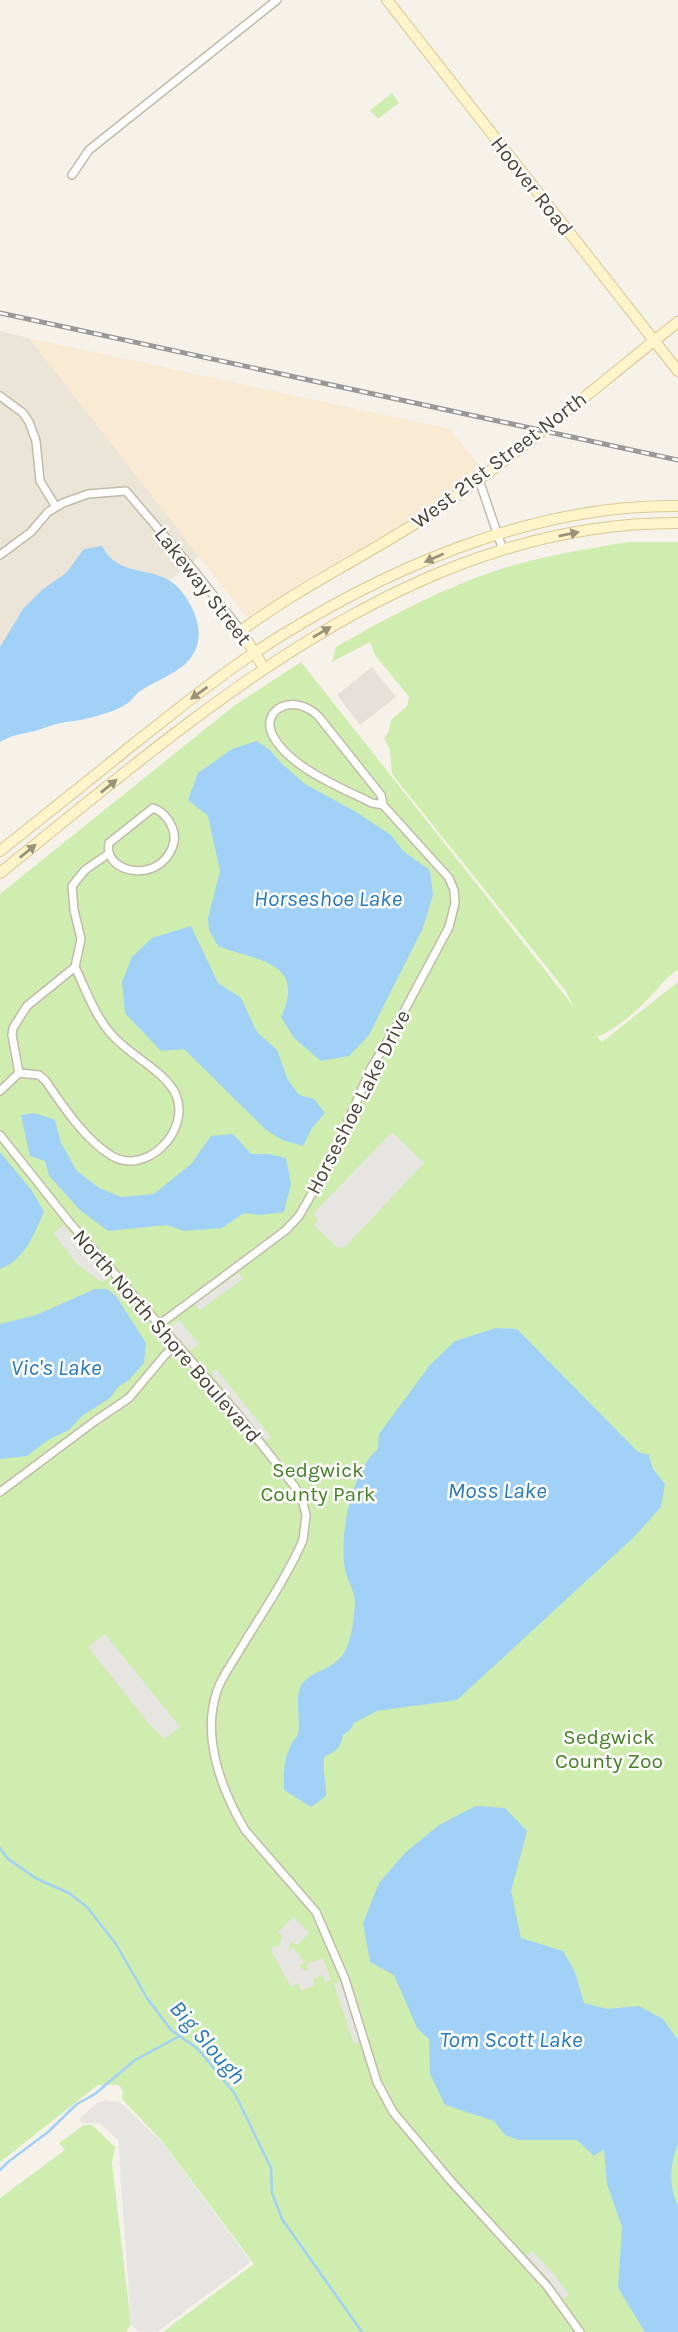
<svg xmlns="http://www.w3.org/2000/svg" width="678" height="2332" viewBox="0 0 678 2332" font-family="Karla,sans-serif">
<rect width="100%" height="100%" fill="#f6f2e9"/>
<polygon fill="#eae5d7" points="0,331 29,338 200,556 71,659 0,697"/>
<polygon fill="#f9ead3" points="29,338 450,429 483,470 397,529 296,585 247,618"/>
<polygon fill="#e5e1da" points="372,667 396,697 360,725 337,695"/>
<g fill="#cfedaf">
<polygon points="392,93 399,103 378,119 370,110"/>
<path d="M 628,542 L 678,542 L 678,970 C 666,976 660,987 650,997 C 636,1011 617,1029 597,1037 L 602,1042 L 678,982 L 678,2332 L 163,2332 L 254,2264 L 161,2140 L 122,2099 L 123,2091 L 119,2085 L 98,2085 L 0,2162 L 0,894 L 235,705 L 301,662 L 574,1007 L 565,990 L 392,774 L 390,750 L 384,738 L 389,731 L 391,720 L 407,706 L 409,697 L 375,655 L 370,642 L 332,662 L 336,647 C 399,611 467,575 538,559 C 568,552 598,547 628,542 Z"/>
<polygon points="84,2125 92,2125 115,2147 112,2163 131,2324 126,2332 0,2332 0,2198 65,2150 59,2143"/>
</g>
<g fill="#e7e5e1">
<polygon points="392,1132 424,1163 345,1247 338,1248 314,1225 318,1220 313,1214"/>
<polygon points="63,1225 109,1276 102,1282 78,1265 56,1237 54,1233"/>
<polygon points="239,1273 243,1279 200,1310 195,1304"/>
<polygon points="179,1320 199,1344 190,1351 170,1328"/>
<polygon points="216,1369 271,1437 266,1441 211,1373"/>
<polygon points="105,1634 180,1727 164,1739 150,1725 88,1647"/>
<polygon points="293,1917 309,1933 297,1945 292,1941 289,1945 289,1950 295,1949 304,1962 299,1966 305,1971 309,1970 306,1964 323,1958 331,1980 325,1982 322,1975 313,1979 315,1985 301,1991 298,1983 291,1987 272,1952 272,1947 279,1946 282,1937 278,1932"/>
<polygon points="340,1981 360,2042 354,2044 334,1984"/>
<polygon points="106,2100 121,2103 161,2141 251,2262 157,2332 139,2332 131,2324 118,2140 99,2123 82,2123 79,2119 97,2103"/>
<polygon points="532,2251 555,2275 569,2295 563,2299 549,2280 527,2256"/>
</g>
<g fill="#a1d1f7">
<path d="M 102,546 C 121,583 162,560 185,596 C 198,615 206,641 189,660 C 178,673 153,682 139,692 C 135,695 132,700 128,703 C 118,710 104,714 93,717 C 80,721 68,721 56,724 C 49,726 42,729 35,731 C 22,734 11,735 0,742 L 0,647 L 23,609 L 42,590 L 66,573 L 84,549 Z"/>
<path d="M 257,741 L 271,751 L 281,763 L 305,784 L 356,812 L 391,835 L 403,851 L 430,870 L 433,895 L 423,928 L 369,1035 L 349,1056 L 321,1061 L 294,1038 L 281,1017 C 307,961 256,961 218,946 L 209,930 L 208,918 L 220,871 L 208,816 L 188,800 L 198,773 L 232,749 Z"/>
<polygon points="191,926 218,983 241,998 257,1032 277,1050 288,1080 299,1095 314,1099 325,1113 312,1128 303,1146 282,1140 265,1129 184,1049 161,1051 125,1013 122,982 132,957 152,938"/>
<polygon points="34,1113 55,1120 61,1143 77,1171 99,1188 121,1197 154,1194 191,1164 211,1136 233,1134 251,1154 268,1154 286,1158 291,1184 284,1212 261,1215 244,1213 222,1228 184,1231 167,1225 108,1231 80,1210 49,1176 45,1161 30,1156 21,1115"/>
<path d="M 0,1152 L 32,1191 L 44,1212 C 34,1234 25,1260 0,1269 Z"/>
<polygon points="95,1289 107,1289 116,1296 146,1343 144,1363 128,1381 119,1386 110,1398 82,1416 69,1430 48,1440 27,1456 0,1459 0,1324 36,1315"/>
<path d="M 496,1328 L 517,1329 L 638,1452 L 649,1455 L 653,1469 L 665,1484 L 661,1507 L 635,1536 L 457,1700 L 377,1711 L 354,1723 L 350,1730 L 343,1735 C 341,1747 336,1752 325,1756 C 321,1768 327,1783 326,1796 L 311,1807 L 284,1790 C 283,1770 284,1751 298,1735 C 301,1721 295,1701 300,1688 C 308,1671 326,1672 338,1660 C 352,1648 353,1622 355,1605 C 356,1593 347,1581 345,1569 C 339,1536 351,1471 378,1449 L 379,1434 L 430,1365 L 455,1341 Z"/>
<path d="M 476,1806 L 505,1808 L 527,1831 L 511,1891 L 521,1938 L 563,1951 L 575,1972 L 584,2003 L 607,2009 L 639,2006 L 663,2019 L 678,2040 L 678,2143 C 670,2167 668,2183 678,2206 L 678,2332 L 645,2332 L 618,2288 L 622,2227 L 607,2184 L 604,2149 L 594,2156 L 577,2140 L 518,2140 L 505,2135 L 494,2121 L 445,2105 L 430,2074 L 429,2039 L 417,2028 L 394,1975 L 370,1962 L 363,1923 L 379,1883 L 405,1853 L 439,1825 Z"/>
</g>
<g fill="none" stroke-linecap="round" stroke-linejoin="round">
<g stroke="#a1d1f7" stroke-width="2.5">
<polyline points="0,1848 8,1859 37,1879 69,1893 87,1907 116,1944 147,1998 171,2030 198,2049 235,2094 271,2168 272,2193 282,2219 362,2332"/>
<polyline points="0,2170 8,2162 48,2132 77,2104 95,2094 135,2060 178,2037"/>
</g>
<g stroke="#c2bbaa" stroke-width="10">
<g id="street">
<polyline points="72,175 89,150 277,0"/>
<polyline points="0,396 23,413 29,422 36,441 40,481 56,507"/>
<polyline points="479,480 503,550"/>
<polyline points="0,555 31,532 48,512 63,503 88,494 126,491 196,573 241,631"/>
<path d="M 153,808 C 162,811 169,819 172,827 C 176,836 174,846 169,854 C 151,883 103,871 109,843 Z"/>
<path d="M 19,1073 L 39,1075 L 45,1080 C 62,1105 86,1141 112,1156 C 146,1176 191,1131 176,1095 C 166,1072 131,1056 114,1037 C 96,1019 86,990 75,967"/>
<polyline points="0,1091 19,1073 12,1035 13,1028 27,1006 75,967 81,939 74,910 72,886 85,870 108,854"/>
<path d="M 0,1135 L 70,1223 L 236,1412 L 295,1487 L 303,1503 L 306,1515 L 303,1540 C 286,1579 260,1616 238,1653 C 231,1665 221,1678 217,1691 C 201,1737 222,1791 245,1830 L 316,1912 L 345,1979 L 377,2082 L 393,2112 L 450,2180 L 547,2286 L 580,2332"/>
<path d="M 160,1324 L 286,1230 L 299,1216 L 332,1159 L 371,1068 L 393,1032 L 449,927 L 455,903 L 454,890 L 449,878 L 383,805 L 381,795 L 319,717 C 294,691 259,710 273,736 C 290,768 342,788 372,803 L 383,805"/>
<polyline points="0,1492 95,1421 129,1398 165,1355 177,1344"/>
</g>
</g>
<g stroke="#d9c995" stroke-width="12">
<g id="secondary">
<polyline points="387,0 678,371"/>
<path d="M 264,668 L 241,631 C 303,584 375,552 439,508 C 522,451 599,384 678,322"/>
<path d="M 0,851 C 45,815 91,779 136,742 C 175,712 213,680 254,653 C 377,572 529,504 678,506"/>
<path d="M 0,873 C 197,715 409,522 678,523"/>
</g>
</g>
<use href="#street" stroke="#fff" stroke-width="7"/>
<use href="#secondary" stroke="#fff4ca" stroke-width="10"/>
<g stroke="#989898" stroke-width="5">
<polyline id="rail" points="0,313 678,460"/>
</g>
<use href="#rail" stroke="#fff" stroke-width="2.5" stroke-dasharray="8" stroke-linecap="butt"/>
</g>
<defs><path id="oneway-solid" d="M-6-.8H1V-3.2L6.5 0L1 3.2V.8H-6Z" transform="scale(1.75)"/></defs>
<g fill="#9b9379">
<use href="#oneway-solid" transform="translate(569 534) rotate(-11)"/>
<use href="#oneway-solid" transform="translate(434 558) rotate(156)"/>
<use href="#oneway-solid" transform="translate(322 632) rotate(-30)"/>
<use href="#oneway-solid" transform="translate(199 693) rotate(144)"/>
<use href="#oneway-solid" transform="translate(109 786) rotate(-39)"/>
<use href="#oneway-solid" transform="translate(28 851) rotate(-39)"/>
</g>
<g text-anchor="middle" stroke-width="5" stroke-linejoin="round" paint-order="stroke">
<g font-size="21" fill="#4a4336" stroke="#fff">
<text transform="translate(532 186) rotate(52)" y="7">Hoover Road</text>
<text transform="translate(499 460) rotate(-37)" y="7">West 21st Street North</text>
<text transform="translate(203 586) rotate(52)" y="7">Lakeway Street</text>
<text transform="translate(358 1102) rotate(-63)" y="7">Horseshoe Lake Drive</text>
<text transform="translate(167 1336) rotate(49)" y="7">North North Shore Boulevard</text>
</g>
<g font-size="21" fill="#448224" stroke="#fff">
<text x="318" y="1477">Sedgwick<tspan x="318" dy="24">County Park</tspan></text>
<text x="609" y="1744">Sedgwick<tspan x="609" dy="24">County Zoo</tspan></text>
</g>
<g font-size="23" font-style="italic" fill="#257ac1" stroke="#fff">
<text x="328" y="906">Horseshoe Lake</text>
<text x="56" y="1375">Vic's Lake</text>
<text x="497" y="1498">Moss Lake</text>
<text x="511" y="2047">Tom Scott Lake</text>
<text transform="translate(208 2042) rotate(49)" y="8">Big Slough</text>
</g>
</g>
</svg>
